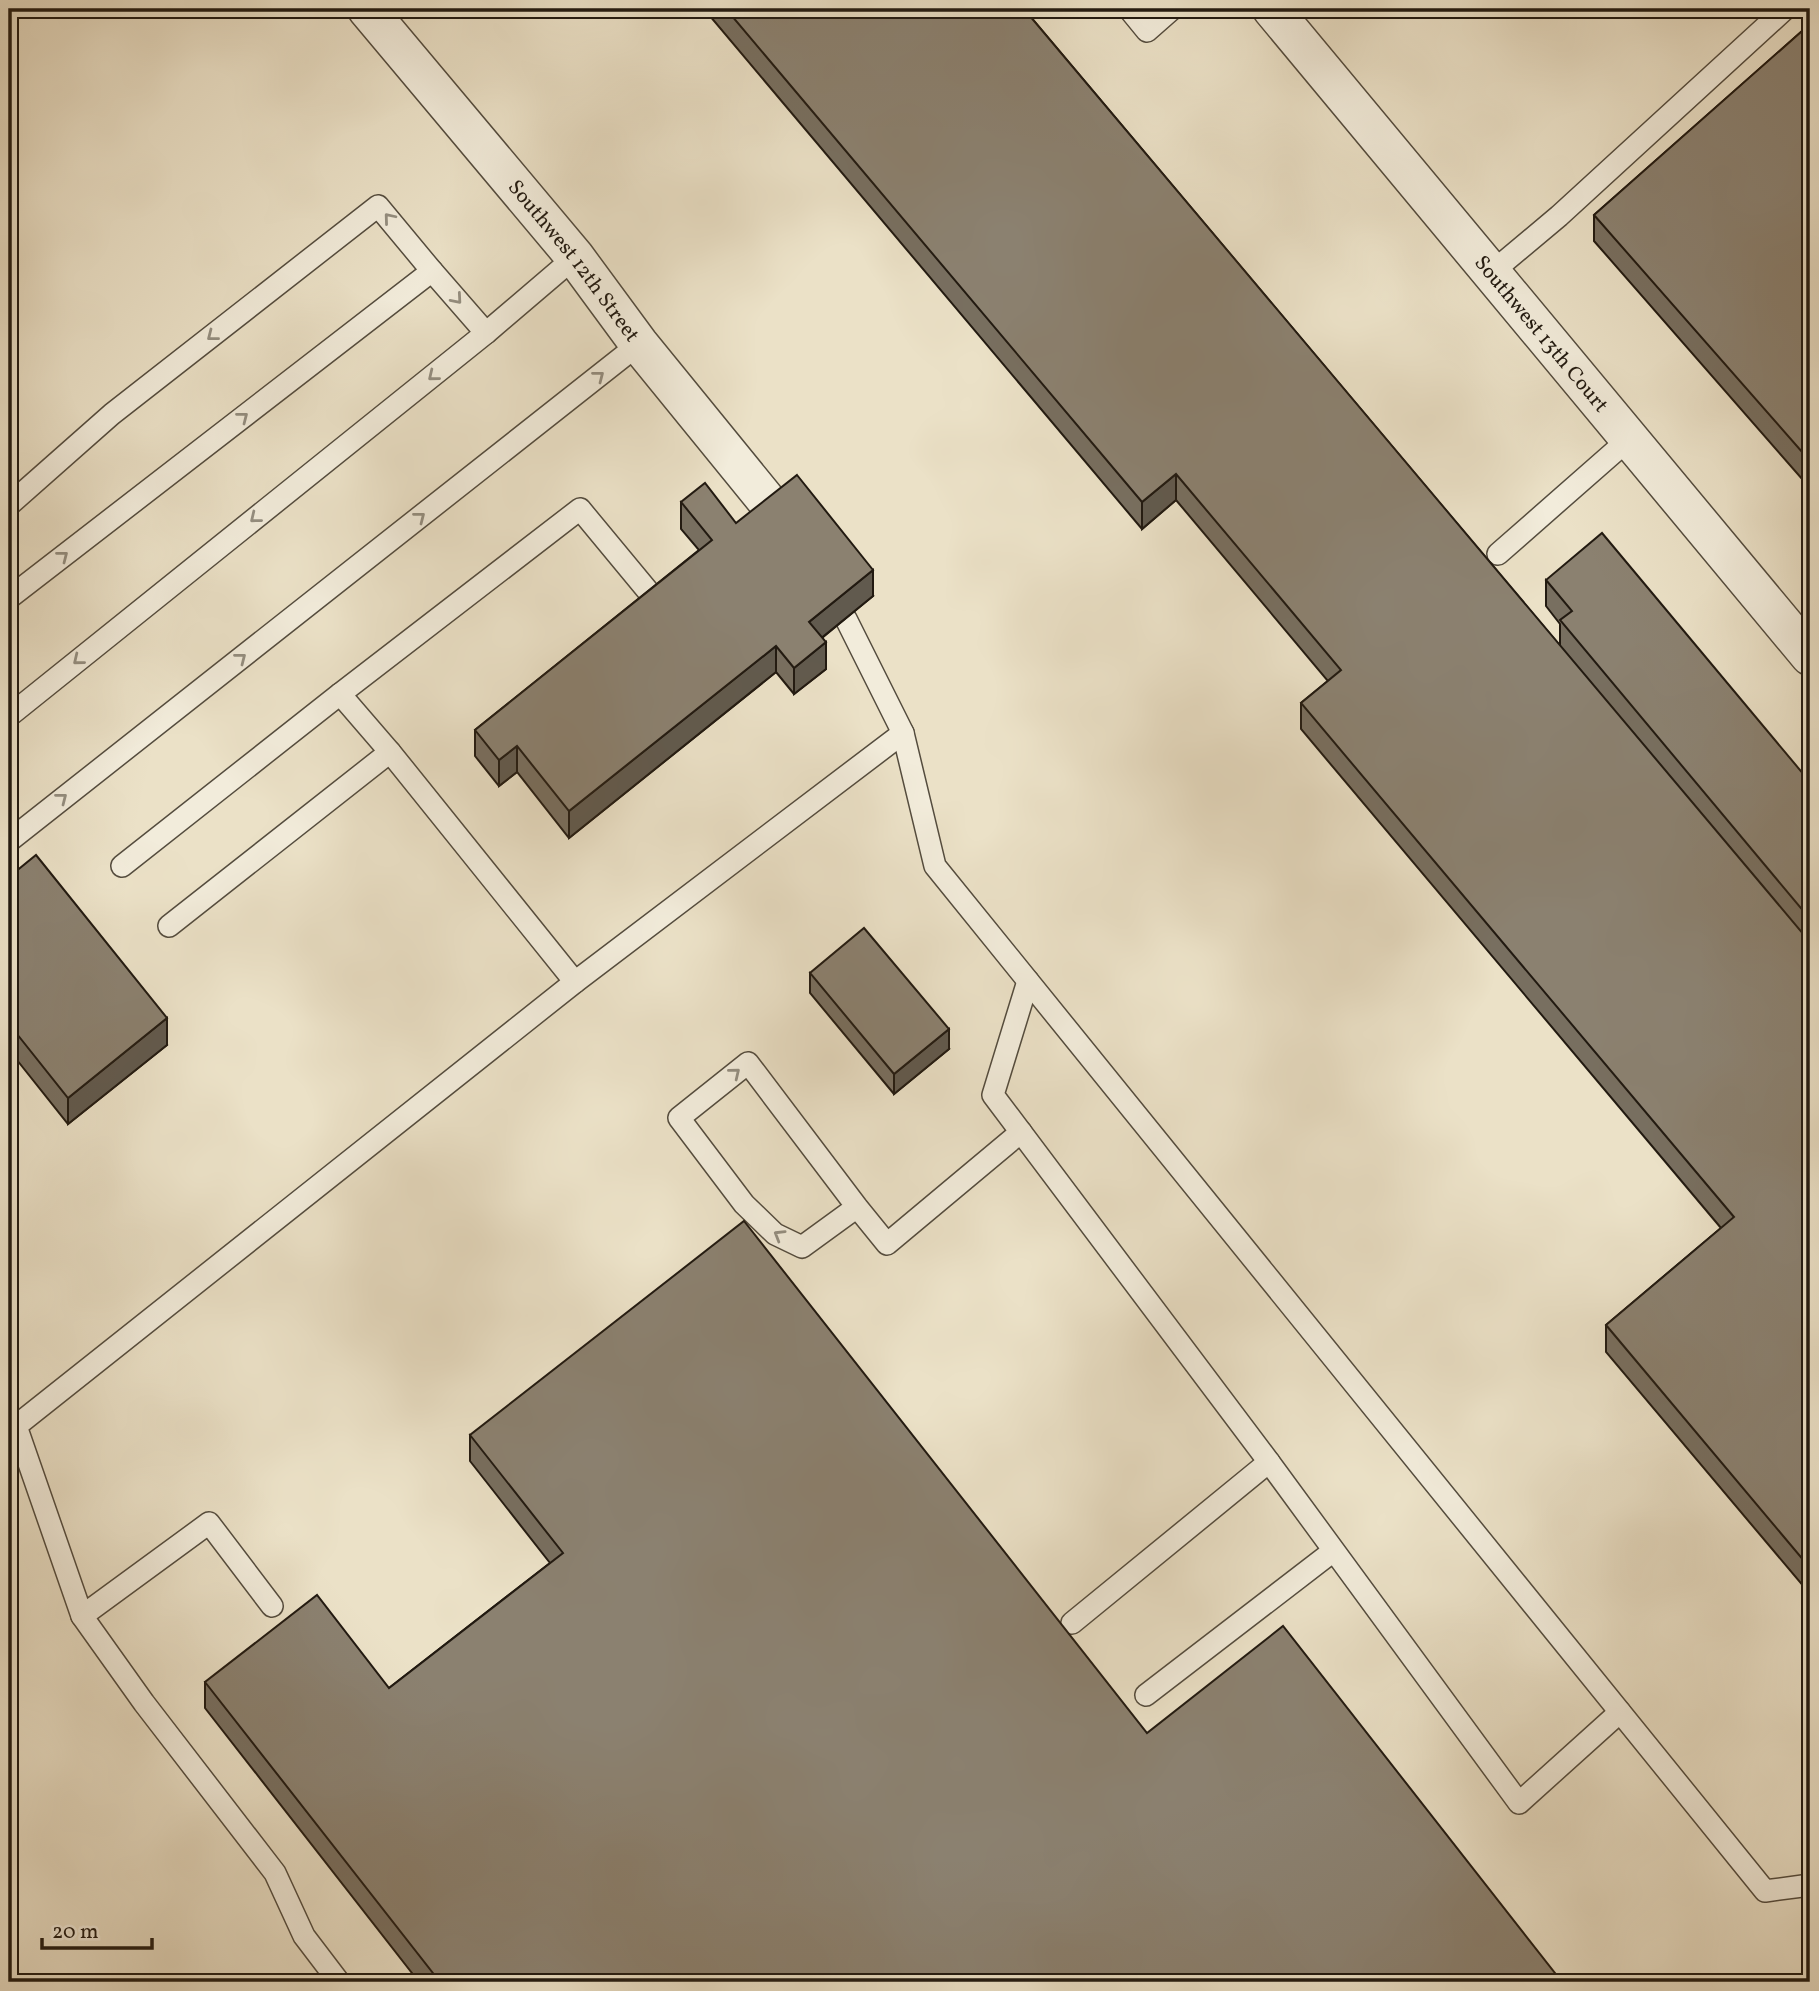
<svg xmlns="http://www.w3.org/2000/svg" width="1819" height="1991" viewBox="0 0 1819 1991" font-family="Vollkorn,serif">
<rect width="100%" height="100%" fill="#ebe1c7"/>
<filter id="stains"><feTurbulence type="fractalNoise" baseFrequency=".00286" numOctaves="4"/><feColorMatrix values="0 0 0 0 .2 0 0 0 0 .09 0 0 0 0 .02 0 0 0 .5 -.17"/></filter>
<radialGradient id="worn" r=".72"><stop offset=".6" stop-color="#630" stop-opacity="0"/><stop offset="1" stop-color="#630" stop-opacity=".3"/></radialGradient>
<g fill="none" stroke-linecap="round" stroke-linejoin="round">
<g stroke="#544c3e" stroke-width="24">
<g id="lane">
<polyline points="1129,9 1147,31 1172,9"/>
<polyline points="1491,273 1559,216 1785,9"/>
<polyline points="9,505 112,414 378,206 432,271"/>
<polyline points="1498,554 1629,439"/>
<polyline points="9,598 432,271 486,333"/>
<polyline points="846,619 903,733 935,866 1765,1891 1810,1885"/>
<polyline points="340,694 580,509 652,596"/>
<polyline points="9,716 486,333 575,257"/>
<polyline points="9,841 639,344"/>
<polyline points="122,866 340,694 390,752"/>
<polyline points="169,926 390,752 575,982"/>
<polyline points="1028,981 993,1095 1269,1462 1519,1803 1620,1712"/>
<polyline points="857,1207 802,1247 775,1234 744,1204 679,1118 748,1063 857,1207 887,1244 1021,1132"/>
<polyline points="82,1616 209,1523 272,1606"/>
<polyline points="1072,1623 1269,1462"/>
<polyline points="1146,1695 1332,1552"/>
<polyline points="339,1982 304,1936 275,1873 144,1703 82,1616 16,1426 575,982 903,733"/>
</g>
</g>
<g stroke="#544c3e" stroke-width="41">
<g id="street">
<path id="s1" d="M 367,9 L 575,257 L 639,344 L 779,516"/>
<path id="s2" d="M 1272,9 L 1810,656"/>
</g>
</g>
<use href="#lane" stroke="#f2ecdb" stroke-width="21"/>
<use href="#street" stroke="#f2ecdb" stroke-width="38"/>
</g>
<g fill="#786f60" stroke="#221a11" stroke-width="2">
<polygon points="704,9 1024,9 1560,646 1560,624 1546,606 1546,580 1810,782 1810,1594 1606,1352 1606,1325 1721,1228 1301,729 1301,703 1328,681 1176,500 1142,529"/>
<polygon points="1810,24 1810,488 1594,241 1594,215"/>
<polygon points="681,502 736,523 873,596 822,638 826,669 794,694 776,672 569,838 517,772 499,786 475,756 475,730 699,550 681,529"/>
<polygon points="9,877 167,1045 68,1124 9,1050"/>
<polygon points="810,973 949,1049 894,1094 810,993"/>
<polygon points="470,1435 1147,1733 1562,1982 419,1982 205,1708 205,1682 389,1688 550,1563 470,1461"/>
</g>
<g fill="#615a4e" stroke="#221a11" stroke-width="2">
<polygon points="1176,474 1176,500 1142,529 1142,502"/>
<polygon points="873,570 873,596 809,648 809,622"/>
<polygon points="826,642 826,669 794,694 794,668"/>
<polygon points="776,646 776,672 569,838 569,811"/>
<polygon points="517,746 517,772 499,786 499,760"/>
<polygon points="167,1018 167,1045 68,1124 68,1098"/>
<polygon points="949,1029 949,1049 894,1094 894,1074"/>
</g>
<g fill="#8b8170" stroke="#221a11" stroke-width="2">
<polygon points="726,9 1024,9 1810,942 1810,1568 1606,1325 1734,1217 1301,703 1341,670 1176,474 1142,502"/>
<polygon points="1810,24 1810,461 1594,215"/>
<polygon points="797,475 873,570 809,622 826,642 794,668 776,646 569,811 517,746 499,760 475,730 712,540 681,502 705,483 736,523"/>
<polygon points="1602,533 1810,782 1810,919 1560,620 1572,611 1546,580"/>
<polygon points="36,855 167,1018 68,1098 9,1024 9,877"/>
<polygon points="864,928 949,1029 894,1074 810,973"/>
<polygon points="744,1221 1147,1733 1283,1626 1562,1982 440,1982 205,1682 317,1595 389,1688 563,1553 470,1435"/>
</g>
<defs><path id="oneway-chevron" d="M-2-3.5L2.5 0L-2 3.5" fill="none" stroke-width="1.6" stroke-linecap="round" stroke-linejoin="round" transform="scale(1.75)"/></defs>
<g stroke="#948e80">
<use href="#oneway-chevron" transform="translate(389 218) rotate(-130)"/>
<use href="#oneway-chevron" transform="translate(457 299) rotate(49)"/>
<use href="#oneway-chevron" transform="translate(212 336) rotate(142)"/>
<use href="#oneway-chevron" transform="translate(433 376) rotate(141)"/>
<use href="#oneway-chevron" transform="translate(599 376) rotate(-38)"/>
<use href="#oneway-chevron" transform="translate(243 417) rotate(-38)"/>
<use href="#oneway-chevron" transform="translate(420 517) rotate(-38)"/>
<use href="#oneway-chevron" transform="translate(255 518) rotate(141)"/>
<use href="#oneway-chevron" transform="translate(63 556) rotate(-38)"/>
<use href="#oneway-chevron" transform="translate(241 658) rotate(-38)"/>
<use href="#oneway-chevron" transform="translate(78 660) rotate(141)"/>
<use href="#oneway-chevron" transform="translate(62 798) rotate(-38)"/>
<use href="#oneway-chevron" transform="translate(735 1073) rotate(-39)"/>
<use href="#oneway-chevron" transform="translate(779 1235) rotate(-149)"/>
</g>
<g text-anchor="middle" stroke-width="7" stroke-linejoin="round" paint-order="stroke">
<g font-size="21" fill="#221a11" stroke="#f2ecdb">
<text dy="7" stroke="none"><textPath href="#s1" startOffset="326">Southwest 12th Street</textPath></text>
<text dy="7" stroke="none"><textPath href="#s2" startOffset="422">Southwest 13th Court</textPath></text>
</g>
</g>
<rect width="1819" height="1991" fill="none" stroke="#ebe1c7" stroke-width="35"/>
<rect x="10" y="10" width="1798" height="1970" fill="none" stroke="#221a11" stroke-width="3.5"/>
<rect x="18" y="18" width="1784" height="1956" fill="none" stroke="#221a11" stroke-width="2"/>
<path d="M42 1938v10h110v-10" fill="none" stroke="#221a11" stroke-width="3.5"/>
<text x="52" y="1938" font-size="21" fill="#221a11" stroke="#f2ecdb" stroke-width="5" paint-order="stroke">20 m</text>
<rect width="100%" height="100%" filter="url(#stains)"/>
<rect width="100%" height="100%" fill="url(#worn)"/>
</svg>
